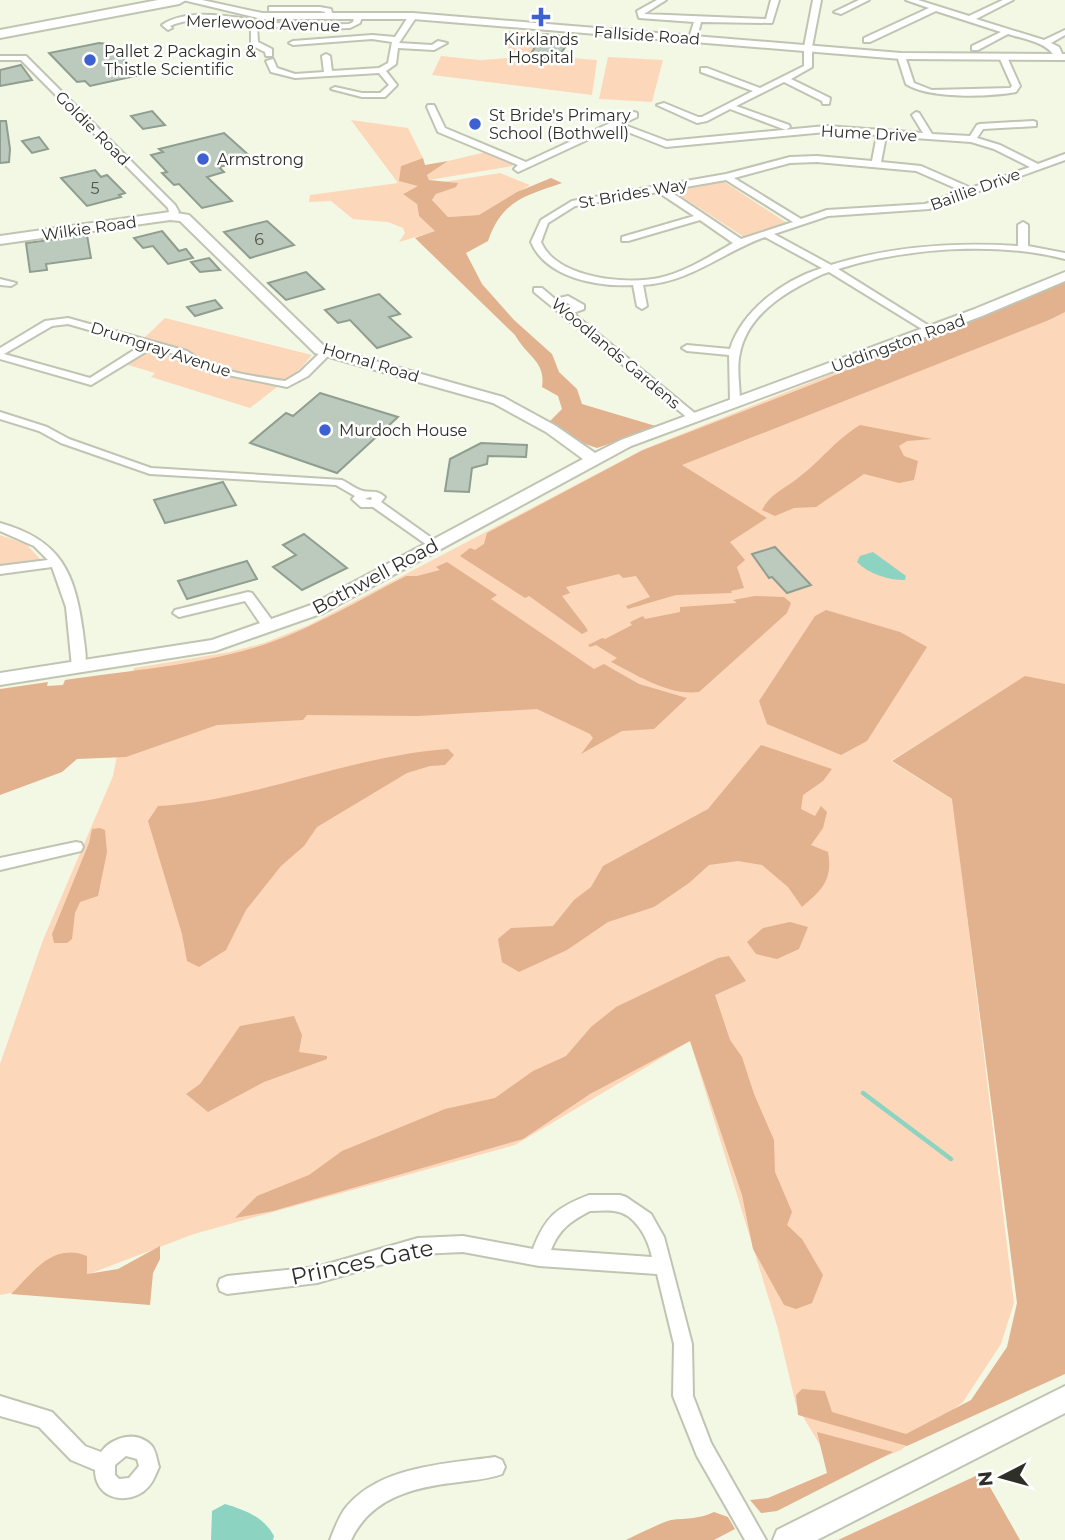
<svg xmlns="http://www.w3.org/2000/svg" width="1065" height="1540" viewBox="0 0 1065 1540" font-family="Montserrat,sans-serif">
<rect width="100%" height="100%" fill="#f3f8e5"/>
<g fill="#fdd7ba">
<polygon points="507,31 539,34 533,52 516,54 512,62 567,63 571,58 597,60 592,95 432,75 441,56 480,60 509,58"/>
<polygon points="608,57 663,60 652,102 599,99"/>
<polygon points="351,120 408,128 423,158 401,166 419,186 404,193 417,204 419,216 436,231 399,242 405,233 403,228 388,222 353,219 331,201 309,202 310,195 398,183"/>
<polygon points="486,152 510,162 513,166 429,180 427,175 448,161"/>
<polygon points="500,173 530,185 479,215 448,217 432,200 436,194 457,183 443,182"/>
<polygon points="723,181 787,223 744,237 670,189"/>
<polygon points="1065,280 1065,685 1025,677 891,761 953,800 1014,1303 1001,1344 963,1402 901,1450 830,1479 820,1445 796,1405 778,1329 690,1041 515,1145 194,1234 68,1282 0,1295 0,1064 43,940 113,776 134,668 230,652 264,643 309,625 642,450"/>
<polygon points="165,318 312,355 300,369 250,408 151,377 155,373 128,365 156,342 144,338"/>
<polygon points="0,535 26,544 41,560 0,566"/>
</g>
<g fill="#e2b18d">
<path d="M 423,158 L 425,165 L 448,161 L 427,175 L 429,180 L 458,183 L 456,187 L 436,194 L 432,200 L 448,217 L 479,215 L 517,192 L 551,178 L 562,183 C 525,196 502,200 488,241 L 466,253 L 482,284 L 514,320 L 552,354 L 559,372 L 577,389 L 582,404 L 659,427 L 597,448 L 582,443 L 549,422 L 562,409 L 558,396 L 542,387 C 546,361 527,357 515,335 L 415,238 L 435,231 L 419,216 L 417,204 L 403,194 L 418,186 L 399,181 L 401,166 Z"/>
<polygon points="1065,280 1065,312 1049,320 682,465 767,518 730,542 745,560 737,567 744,588 731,591 732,593 676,595 628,609 626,606 650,597 636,576 623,578 619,574 566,587 570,593 562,596 585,626 588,631 582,634 529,596 525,598 460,556 470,548 475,550 484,544 487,533 643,450 816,383"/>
<path d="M 860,425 L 932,439 L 907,441 L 899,446 L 904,456 L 918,461 L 914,480 L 899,483 L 864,474 L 816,507 L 794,508 L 775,516 L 762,510 C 770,494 784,489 798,478 C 821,461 834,441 860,425 Z"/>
<path d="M 447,562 L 497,595 L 491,599 L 594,669 L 604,664 L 639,684 L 687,698 L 654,729 L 622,731 L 581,754 L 593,738 L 590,734 L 537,709 L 418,716 L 307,715 L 303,720 L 217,725 L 126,757 L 77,759 L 62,772 L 0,795 L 0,689 L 48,682 L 47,686 L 63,685 L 65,680 C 131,670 203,665 266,644 C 315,627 361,599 406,576 L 417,576 L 440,570 L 436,567 Z"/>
<path d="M 755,596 L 784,597 L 791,603 L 787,613 L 699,692 C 669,696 637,675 611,662 L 617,658 L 596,645 L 590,647 L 588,645 L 602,638 L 605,639 L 632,625 L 630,622 L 643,616 L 645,619 L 680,612 L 680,607 L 737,603 L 733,600 Z"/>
<polygon points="826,610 900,632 927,647 867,741 841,755 767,724 759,701 815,616"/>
<polygon points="1025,676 1065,684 1065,1374 907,1446 798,1415 796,1395 802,1389 825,1391 832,1412 906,1434 971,1400 1007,1347 1017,1303 952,799 892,761"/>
<path d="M 761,745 L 832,769 L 823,781 L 803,795 L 801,809 L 815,816 L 821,806 L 827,812 L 823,828 L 811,845 L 828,852 C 833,880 822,890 802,907 L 788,887 L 762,865 L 738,861 L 709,865 L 689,883 L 654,907 L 608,922 L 567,950 L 519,972 L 502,962 L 498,939 L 511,928 L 553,926 L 574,900 L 591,887 L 603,866 L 708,809 Z"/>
<path d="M 448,749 L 454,755 L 445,765 L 430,766 L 407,773 L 317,827 L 304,846 L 281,866 L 246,910 L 226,950 L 199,967 L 187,961 L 182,934 L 148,821 L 158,806 C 257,800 349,756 448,749 Z"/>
<polygon points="100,828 105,830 107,852 98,896 80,902 75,913 72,939 67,943 54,943 52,934 89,843 92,829"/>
<polygon points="790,922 808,927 799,949 777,959 756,954 747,942 763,928"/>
<polygon points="729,956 746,981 715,995 730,1040 742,1057 754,1094 774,1140 775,1172 792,1212 787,1225 802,1239 823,1275 812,1303 796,1309 784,1305 753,1249 742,1195 690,1041 590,1094 523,1139 273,1211 235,1218 257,1196 309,1175 342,1151 445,1109 495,1098 533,1071 566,1056 591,1027 616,1007 718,958"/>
<polygon points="294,1016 302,1035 299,1052 327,1056 327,1059 264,1082 208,1112 186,1094 200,1084 240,1026"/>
<path d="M 160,1246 L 160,1259 L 153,1273 L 150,1305 L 11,1294 C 33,1273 52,1242 87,1256 L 87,1274 L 118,1269 Z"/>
<polygon points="817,1432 893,1452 777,1511 761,1513 750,1500 768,1498 827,1473"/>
<polygon points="982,1473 1020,1540 838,1540"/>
<path d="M 714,1512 L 728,1517 L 735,1529 L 714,1540 L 626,1540 C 634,1536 665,1521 671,1520 C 687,1518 700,1519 714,1512 Z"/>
</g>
<g fill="#8cd3c2">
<path d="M 873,552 L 906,576 L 905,580 C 888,580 869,574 857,562 L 860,556 Z"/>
<path d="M 225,1504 C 245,1510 264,1517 274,1536 L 273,1540 L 211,1540 L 212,1511 Z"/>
</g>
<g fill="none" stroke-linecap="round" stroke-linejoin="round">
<polyline stroke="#8cd3c2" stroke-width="4.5" points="863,1093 951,1159"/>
</g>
<g fill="#bbcabc" stroke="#8f9e90" stroke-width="2">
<polygon points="543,34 561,36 572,37 557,59 529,57"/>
<polygon points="99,43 107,44 140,75 90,86 85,81 77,82 49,53"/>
<polygon points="21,65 32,80 0,86 0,70"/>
<polygon points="152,111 165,125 143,129 131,116"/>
<polygon points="0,121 6,121 10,149 9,162 0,163"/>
<polygon points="224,133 253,159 219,167 224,172 207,177 232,201 202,208 179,184 174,185 162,173 167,172 151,155 163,152 159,149"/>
<polygon points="39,137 48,149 32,153 22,141"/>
<polygon points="95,170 101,177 107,175 125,193 119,195 121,197 87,206 61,178"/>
<polygon points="267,221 294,245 250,258 224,232"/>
<polygon points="162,231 179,251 186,249 193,258 168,264 153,246 143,248 134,238"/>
<polygon points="87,235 91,258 46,264 47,270 30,272 26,243"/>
<polygon points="209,258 220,270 200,272 191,262"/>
<polygon points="306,272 324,289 286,300 268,283"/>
<polygon points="379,294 400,314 389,317 411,337 377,348 350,320 338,323 325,310"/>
<polygon points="215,300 222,308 195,316 187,307"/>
<polygon points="320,393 398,417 337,473 250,443 286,413 293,416"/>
<polygon points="481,443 527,445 526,457 488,456 487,464 472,468 469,492 445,491 450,459"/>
<polygon points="223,482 236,505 165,523 154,500"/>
<polygon points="304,534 347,568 302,590 273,567 296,555 283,545"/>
<polygon points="775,547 811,585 787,593 772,577 769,578 752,554"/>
<polygon points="247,561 257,579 187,599 178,581"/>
</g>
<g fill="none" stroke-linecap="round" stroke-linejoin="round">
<g stroke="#c0c4b2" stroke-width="4">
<g id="street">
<polygon points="657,0 666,0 644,14 766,19 771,0 779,0 772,23 701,22 697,38 693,40 689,38 694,22 639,18 637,11"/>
<polygon points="813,0 821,0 812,47 812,67 791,79 830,98 829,104 823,104 822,101 784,82 736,106 789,125 790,127 786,130 730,109 707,121 697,123 657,105 664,103 698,117 702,117 753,91 701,72 701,68 707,68 760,88 804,66 804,47"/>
<polygon points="859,0 869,0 841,14 834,12"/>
<path d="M 906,0 L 918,0 L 969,16 L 1003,0 L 1013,0 L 976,19 L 1044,40 L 1065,30 L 1065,35 L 1051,43 L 1059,47 L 1064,58 L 1057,60 C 1048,42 1027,40 1008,34 L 978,50 L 972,50 L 972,46 L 1001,32 L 936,11 L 870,42 L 864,42 L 864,38 L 929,8 Z"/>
<polygon points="272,7 320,7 331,9 333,16 326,18 325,12 320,11 269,11 269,7"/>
<path d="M 355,14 L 362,16 L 360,23 L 350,28 C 324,29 299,29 273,27 C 241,25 202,12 170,26 L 172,28 L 168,30 L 162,25 C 191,5 244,20 276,23 C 300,25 324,25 349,24 L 353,22 Z"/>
<polygon points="410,14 417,16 399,43 432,45 438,41 447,43 434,50 398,48 396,64 386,71 397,85 385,97 362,97 331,89 335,87 362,93 380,93 389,85 379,73 295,78 271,72 266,61 273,59 277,68 295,74 324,72 322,56 326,54 330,56 332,71 379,68 388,63 392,42 372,39 293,45 289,43 293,41 372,35 395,37"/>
<polygon points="251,26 257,26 258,42 272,49 272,56 266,56 265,52 251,45"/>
<path d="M 901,54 L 905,56 L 914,83 L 932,90 L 1010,88 L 1012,86 L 999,57 L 1003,55 L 1007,57 L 1020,86 L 1016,92 C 989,97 929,99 906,84 L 897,56 Z"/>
<polygon points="0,56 26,56 175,205 179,212 173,218 167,218 165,216 169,212 168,208 21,60 0,60"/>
<path d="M 428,105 L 434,105 L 445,128 L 526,162 L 634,112 L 637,113 L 637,117 L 622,124 L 667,141 L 826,126 L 923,133 L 912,115 L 916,112 L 919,113 L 932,134 L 970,136 L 977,125 L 980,124 L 1033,121 L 1036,122 L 1036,126 L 983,129 L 977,138 L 1000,145 L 1038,164 L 1065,154 L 1065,160 L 929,209 L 828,216 L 774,234 L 831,265 C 892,246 955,242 1018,246 L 1018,225 L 1023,222 L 1028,225 L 1028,246 L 1065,253 L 1065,259 C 996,241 905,248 838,269 L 934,329 L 934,333 L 930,334 L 829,272 L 823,274 C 787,291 745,314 739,358 C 737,372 740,387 740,401 L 735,404 L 730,401 L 729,355 L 687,351 L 682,348 L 687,345 L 730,349 C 742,310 784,280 822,268 L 765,237 C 723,252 689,283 643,285 L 647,306 L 642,309 L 637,306 L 633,285 C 598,287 546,278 531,242 L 541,220 L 572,201 L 726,174 L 790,157 L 817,156 L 872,161 L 877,135 L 826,132 L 666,147 L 615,127 L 518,172 L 514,169 L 518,165 L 438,132 L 427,107 ZM 886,136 L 971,142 L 994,149 L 1030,167 L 971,188 L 921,166 L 881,162 ZM 817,162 L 916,171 L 962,191 L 925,204 L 827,210 L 801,219 L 734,178 L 790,163 ZM 726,180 L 793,222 L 741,239 L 668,190 ZM 658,192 L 694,216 L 622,237 L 622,241 L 628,241 L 700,220 L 733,243 C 710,256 686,272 659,278 C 625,285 556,278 541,242 L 548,223 L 575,206 Z"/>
<polygon points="0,279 16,283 11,286 0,285"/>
<path d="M 534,288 L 542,288 L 555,299 L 568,296 L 584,305 L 584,309 L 573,313 L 697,415 L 697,419 L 689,419 L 534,292 ZM 566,302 L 572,306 L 567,309 L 561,304 Z"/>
<path d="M 68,318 L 187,351 C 214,372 252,376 285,381 L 300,372 L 323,350 L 327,349 L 332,352 L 308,376 L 287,387 L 213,372 L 188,362 L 179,355 L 152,348 L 91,385 L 0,359 L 0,348 L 45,321 ZM 68,324 L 142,345 L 90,378 L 4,354 L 52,326 Z"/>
<path d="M 0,412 L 47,427 L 69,439 L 151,468 L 342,480 C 348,483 357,490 363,491 C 373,493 376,489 385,497 L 381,502 L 440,544 L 434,548 L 430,547 L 373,507 L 361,507 L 352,499 L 355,496 L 336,485 L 150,474 L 61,443 L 39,431 L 0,419 ZM 370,497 L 372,498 L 371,500 L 365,499 Z"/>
<path d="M 0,523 C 61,540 75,573 83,632 C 84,644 88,659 84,670 L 74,670 L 72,667 L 66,607 L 52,567 L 0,574 L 0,566 L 48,560 L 34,546 L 0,531 Z"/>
<polygon points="248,592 252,593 274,623 275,626 274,629 264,629 245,601 179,617 173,613 175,610"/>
<polygon points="76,842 81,843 83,847 81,851 0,870 0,858"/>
<path d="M 589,1195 L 620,1195 L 626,1197 L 651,1214 L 664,1237 L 692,1344 L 693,1396 L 711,1443 L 766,1540 L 745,1540 L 697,1456 L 673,1396 L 674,1344 L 657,1274 L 539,1266 L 463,1252 L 418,1254 L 317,1283 L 227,1294 L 220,1291 L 218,1285 L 220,1279 L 227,1276 L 317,1267 L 418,1238 L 463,1236 L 533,1249 C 545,1217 557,1207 589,1195 ZM 590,1211 C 598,1211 606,1210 614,1211 C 635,1213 648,1238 652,1257 L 551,1250 C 559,1229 571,1221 590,1211 Z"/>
<path d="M 0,1396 L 52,1412 L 85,1446 L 101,1452 C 112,1437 136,1430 151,1445 C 156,1450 157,1461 159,1467 C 155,1476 152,1485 144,1491 C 123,1506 95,1497 95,1470 L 71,1460 L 39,1427 L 0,1416 ZM 126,1456 L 137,1459 L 139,1466 L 129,1478 L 119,1479 L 115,1475 L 115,1465 Z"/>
<path d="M 495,1457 L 502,1460 L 505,1467 L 502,1474 C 489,1479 474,1480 459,1482 C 415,1487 371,1497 351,1540 L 330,1540 C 334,1530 338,1519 344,1510 C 377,1466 445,1464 495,1457 Z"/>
</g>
</g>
<g stroke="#c0c4b2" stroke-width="4">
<g id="secondary">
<polygon points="183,0 202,0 262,13 413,13 901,53 1065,54 1065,60 901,59 413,19 262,19"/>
<polygon points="170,212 189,215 325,347 503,397 556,426 595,453 621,440 972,310 1065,272 1065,281 982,316 631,446 323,613 215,651 0,685 0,673 212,640 311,605 583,459 546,432 493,403 315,353 180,221 170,220 0,244 0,236"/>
<polygon points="1065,1386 1065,1413 817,1540 773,1540 777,1530"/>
</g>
</g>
<g stroke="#c0c4b2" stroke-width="4">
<polygon id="highway" points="158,0 186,0 179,4 0,38 0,30"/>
</g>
<use href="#street" fill="#fff" fill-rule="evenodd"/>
<use href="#secondary" fill="#fff" fill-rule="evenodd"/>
<use href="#highway" fill="#fff" fill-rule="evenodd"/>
</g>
<g fill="#3d60d2" stroke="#fff" stroke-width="2.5">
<path d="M537.5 6.5h7v7h7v7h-7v7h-7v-7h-7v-7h7z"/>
<circle cx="90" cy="60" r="7"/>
<circle cx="475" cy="124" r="7"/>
<circle cx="203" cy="159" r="7"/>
<circle cx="325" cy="430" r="7"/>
</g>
<g text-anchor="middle" stroke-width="5" stroke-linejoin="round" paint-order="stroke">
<g font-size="16" fill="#2e2f28" stroke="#fff">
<text transform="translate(263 23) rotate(2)" y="6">Merlewood Avenue</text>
<text transform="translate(647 35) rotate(4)" y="6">Fallside Road</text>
<text transform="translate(93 128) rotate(45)" y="6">Goldie Road</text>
<text transform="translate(869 133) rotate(3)" y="6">Hume Drive</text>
<text transform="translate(975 189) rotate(-20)" y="6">Baillie Drive</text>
<text transform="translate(633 193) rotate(-10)" y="6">St Brides Way</text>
<text transform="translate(89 228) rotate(-8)" y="6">Wilkie Road</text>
<text transform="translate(898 343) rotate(-20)" y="6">Uddingston Road</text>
<text transform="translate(161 349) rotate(18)" y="6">Drumgray Avenue</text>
<text transform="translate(616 353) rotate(40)" y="6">Woodlands Gardens</text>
<text transform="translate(371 362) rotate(17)" y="6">Hornal Road</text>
</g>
<g font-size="16" fill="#2e2f28" stroke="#fff" text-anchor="start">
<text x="541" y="45" text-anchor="middle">Kirklands<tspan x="541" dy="18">Hospital</tspan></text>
<text x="104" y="57">Pallet 2 Packagin &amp;<tspan x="104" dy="18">Thistle Scientific</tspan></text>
<text x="489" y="121">St Bride's Primary<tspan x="489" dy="18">School (Bothwell)</tspan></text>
<text x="217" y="165">Armstrong</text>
<text x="339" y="436">Murdoch House</text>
</g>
<g font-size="16" fill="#51564d">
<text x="95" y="194">5</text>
<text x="259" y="245">6</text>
</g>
<g font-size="19" fill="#2e2f28" stroke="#fff">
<text transform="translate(375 576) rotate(-28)" y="7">Bothwell Road</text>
</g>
<g font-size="23" fill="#2e2f28" stroke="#fff">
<text transform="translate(362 1262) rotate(-12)" y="8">Princes Gate</text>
</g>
</g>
<g transform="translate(1002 1477) rotate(264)" stroke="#ffffff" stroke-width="5" paint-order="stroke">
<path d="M0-5L12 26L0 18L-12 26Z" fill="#2e2f28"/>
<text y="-10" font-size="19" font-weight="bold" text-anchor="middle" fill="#2e2f28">N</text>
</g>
</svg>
